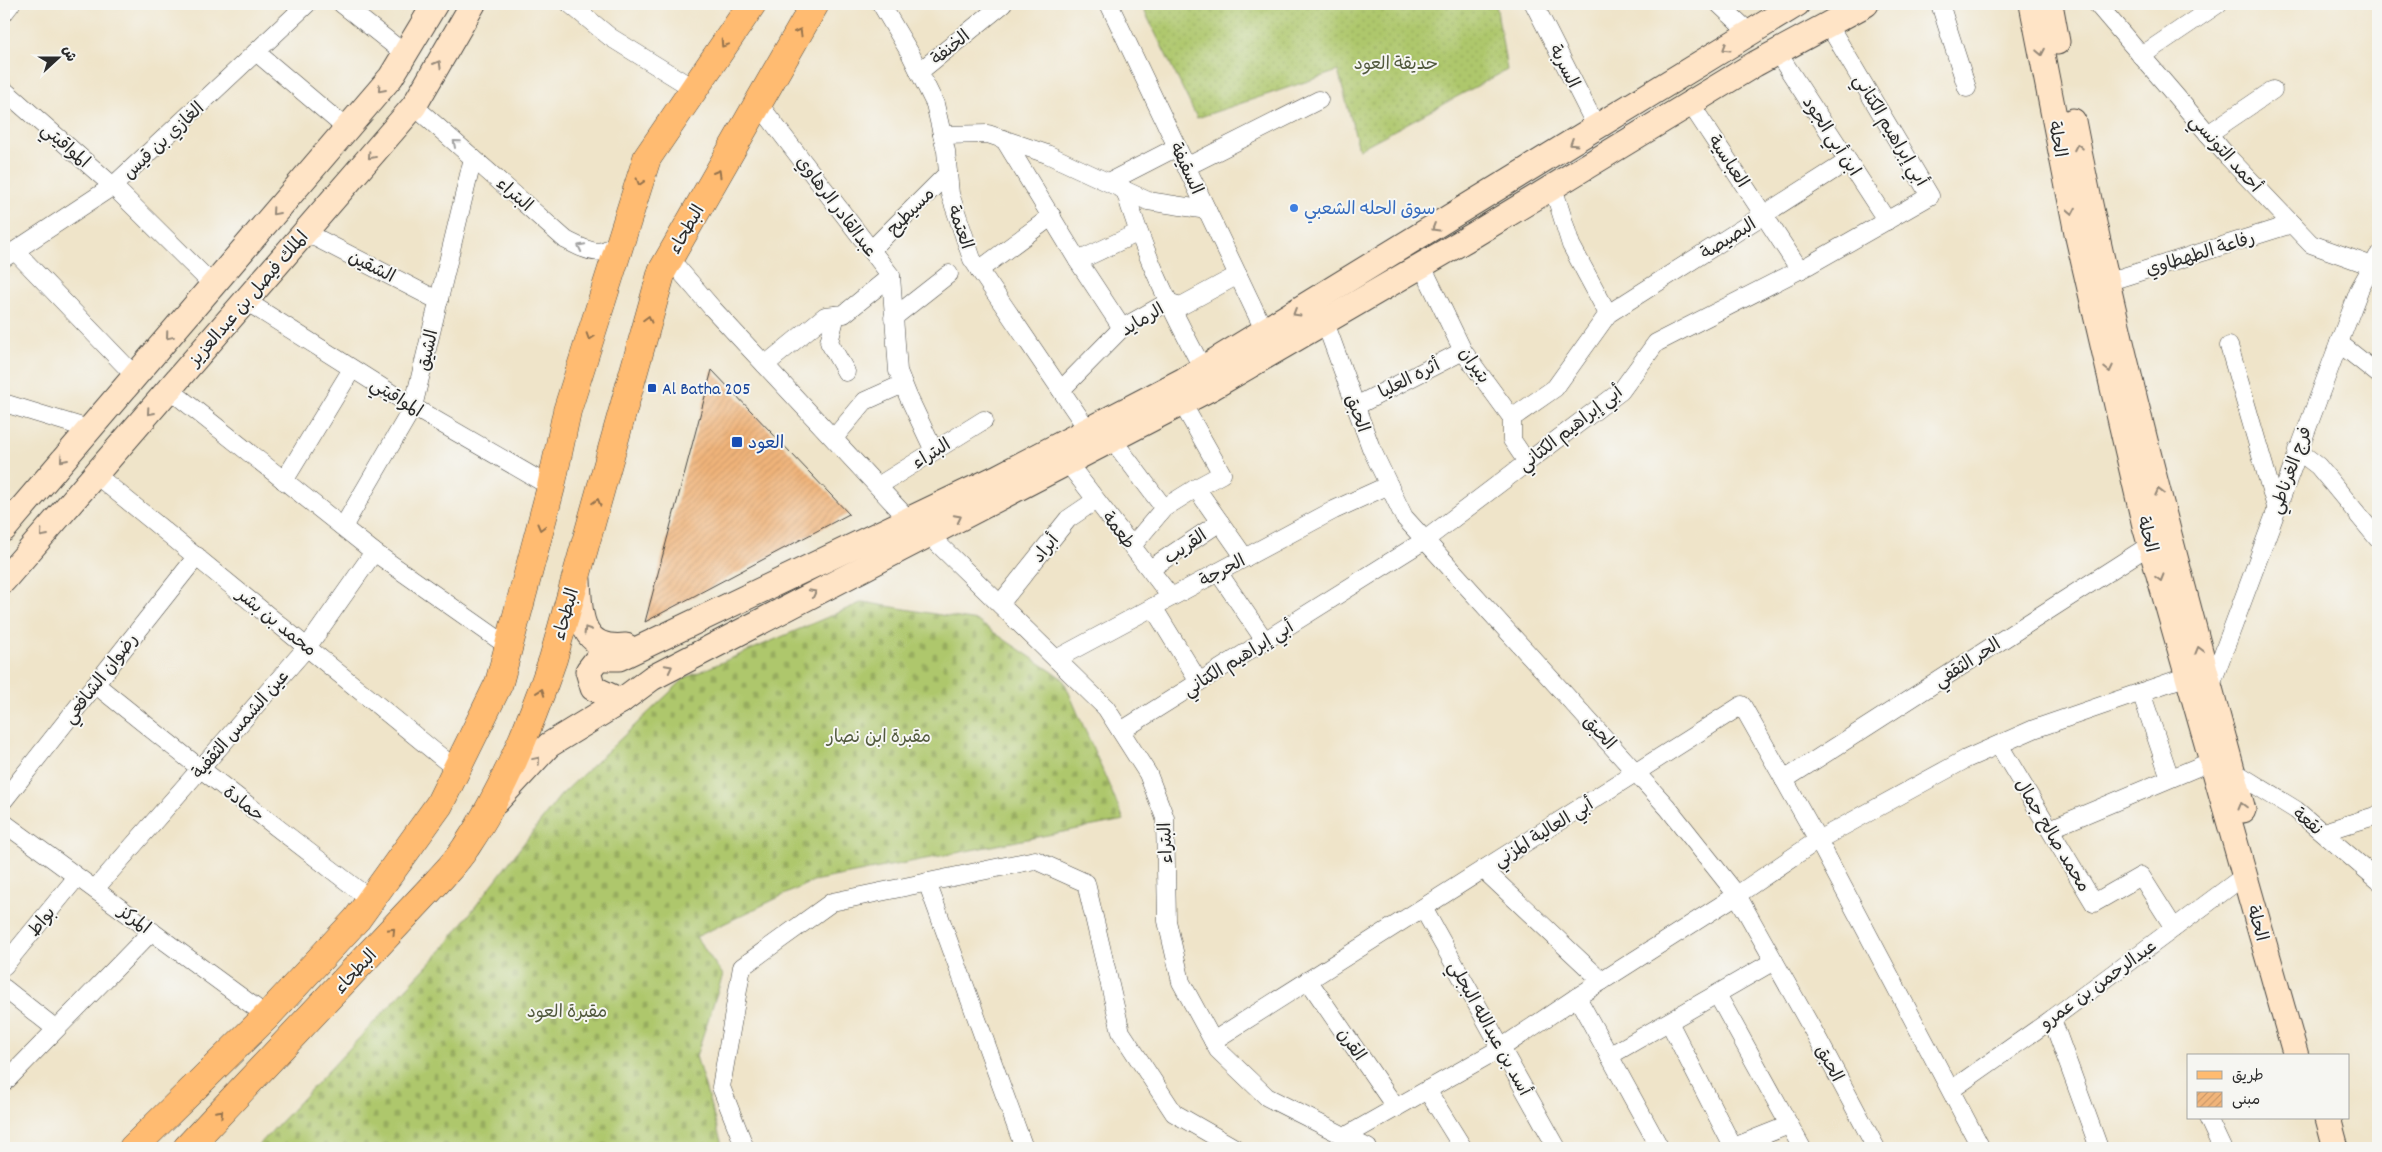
<svg xmlns="http://www.w3.org/2000/svg" width="2382" height="1152" viewBox="0 0 2382 1152" font-family="Dekko,'Playpen Sans Arabic',sans-serif">
<defs>
<pattern id="grass-dots" width="8" height="8" patternUnits="userSpaceOnUse" patternTransform="scale(1.25)"><rect width="8" height="8" fill="#aec76c"/><path d="M2 2h.1M6 6h.1" fill="none" stroke="#96ab5e" stroke-width="1.8" stroke-linecap="round"/></pattern>
<pattern id="cemetery-stones" width="16" height="16" patternUnits="userSpaceOnUse" patternTransform="scale(1.25)"><rect width="16" height="16" fill="#aec76c"/><path d="M2 7V4a2 2 0 0 1 4 0v3zM10 15v-3a2 2 0 0 1 4 0v3z" fill="#96ab5e"/></pattern>
<pattern id="building-hatch" width="6" height="6" patternUnits="userSpaceOnUse" patternTransform="scale(1.25)"><rect width="6" height="6" fill="#f0b47a"/><path d="M-1 1l2-2M0 6l6-6M5 7l2-2" fill="none" stroke="#ce9b6a"/></pattern>
</defs>
<rect width="100%" height="100%" fill="#f6f6f2"/>
<filter id="ink" filterUnits="userSpaceOnUse"><feTurbulence type="fractalNoise" baseFrequency=".02" numOctaves="2"/><feDisplacementMap in="SourceGraphic" scale="10" xChannelSelector="R" yChannelSelector="G"/><feConvolveMatrix kernelMatrix="1 2 1 2 8 2 1 2 1" color-interpolation-filters="sRGB"/></filter>
<filter id="wash" filterUnits="userSpaceOnUse"><feTurbulence type="fractalNoise" baseFrequency=".0096" numOctaves="4" result="noise"/><feDisplacementMap in="SourceGraphic" scale="20" xChannelSelector="R" yChannelSelector="G"/><feGaussianBlur stdDeviation="1.12" result="paint"/><feColorMatrix in="noise" values="0 0 0 0 0 0 0 0 0 0 0 0 0 0 0 0 0 1.4 0 .05"/><feComposite in="paint" operator="in"/></filter>
<g filter="url(#wash)">
<rect width="100%" height="100%" fill="#efe4c9"/>
<polygon fill="url(#grass-dots)" stroke="#6c794c" points="1141,4 1496,4 1507,70 1359,149 1338,71 1197,118"/>
<polygon fill="url(#cemetery-stones)" stroke="#6c794c" points="863,602 977,621 1063,679 1124,820 813,881 696,937 723,975 696,1056 723,1148 256,1148 442,950 560,796 685,678"/>
<g id="blocks">
<polygon fill="url(#building-hatch)" points="712,370 849,514 645,622"/>
</g>
</g>
<g filter="url(#ink)">
<use href="#blocks" fill-opacity="0" stroke="#484743" stroke-width="1"/>
<g fill="none" stroke-linecap="round" stroke-linejoin="round">
<g stroke="#484743" stroke-width="19">
<g id="street">
<polyline points="342,4 405,54"/>
<polyline points="570,4 610,37 694,89"/>
<polyline points="881,4 910,53 935,104 946,151 950,194 972,259 1088,430"/>
<polyline points="1109,4 1265,332"/>
<polyline points="1534,4 1597,128"/>
<polyline points="1719,4 1750,33"/>
<polyline points="1940,4 1967,88"/>
<polyline points="2097,4 2228,157 2311,244 2378,268"/>
<polyline points="4,13 11,4"/>
<polyline points="256,52 347,129"/>
<polyline points="1777,52 1887,221"/>
<polyline points="2141,56 2218,4"/>
<polyline points="919,72 1003,4"/>
<polyline points="4,90 113,186 213,285"/>
<polyline points="758,103 891,276 898,371 908,396 934,451"/>
<polyline points="1690,103 1800,270"/>
<path d="M 414,106 L 566,240 C 588,251 602,260 620,239"/>
<polyline points="2208,134 2273,90"/>
<polyline points="942,135 988,134 1047,154 1148,201 1207,210"/>
<polyline points="1004,139 1078,261 1122,328"/>
<polyline points="1186,167 1319,100"/>
<polyline points="1109,182 1177,147"/>
<polyline points="1553,187 1571,245 1608,314"/>
<path d="M 1125,190 C 1143,253 1172,311 1203,369"/>
<polyline points="305,232 439,301"/>
<polyline points="871,250 948,173"/>
<polyline points="15,251 135,376"/>
<polyline points="4,258 113,186 307,4"/>
<polyline points="669,258 713,309 908,519"/>
<polyline points="1078,261 1137,233"/>
<polyline points="1422,266 1463,351 1512,418 1512,440 1527,462"/>
<polyline points="979,270 1052,216"/>
<polyline points="2107,282 2292,224"/>
<polyline points="246,301 413,407 551,487"/>
<polyline points="836,315 829,342 846,372"/>
<polyline points="893,318 949,274"/>
<polyline points="1325,322 1371,448 1404,517 1668,808 1737,895 1819,1041 1876,1148"/>
<polyline points="2339,343 2378,374"/>
<polyline points="2229,346 2276,507"/>
<polyline points="765,365 825,316 844,314 891,276"/>
<polyline points="169,389 374,552 509,647"/>
<polyline points="1061,390 1122,328 1168,302 1181,306 1238,275"/>
<polyline points="4,403 89,429"/>
<polyline points="1182,403 1222,474 1196,488 1245,558"/>
<polyline points="1356,406 1463,351"/>
<polyline points="1512,418 1555,388 1608,314 1848,161"/>
<polyline points="834,438 865,401 903,384"/>
<polyline points="1112,439 1164,508"/>
<polyline points="2297,450 2318,466 2378,539"/>
<polyline points="1067,462 1171,597"/>
<polyline points="95,474 457,770"/>
<polyline points="284,481 352,369"/>
<polyline points="878,486 984,420"/>
<polyline points="343,527 413,407 473,158"/>
<polyline points="928,534 1106,708 1148,774 1165,818 1167,921 1181,982 1218,1050 1267,1097 1368,1148"/>
<polyline points="1132,546 1164,508 1196,488"/>
<polyline points="1150,569 1220,522"/>
<polyline points="1218,572 1265,641"/>
<polyline points="1000,604 1068,519 1096,500"/>
<polyline points="1153,607 1199,682"/>
<polyline points="1056,659 1334,510 1389,485"/>
<polyline points="95,684 201,769 371,900"/>
<polyline points="2210,688 2339,343 2360,288 2378,256"/>
<polyline points="2141,692 2170,778"/>
<polyline points="1121,731 1425,540 1621,391 1656,343 1809,265 1930,196 1828,24"/>
<polyline points="1999,745 2094,903 2141,876 2174,928"/>
<polyline points="2233,771 2296,810 2378,880"/>
<polyline points="1784,780 2150,545"/>
<polyline points="4,800 197,556"/>
<polyline points="4,823 267,1016"/>
<polyline points="2050,829 2212,761"/>
<polyline points="2323,832 2378,815"/>
<polyline points="1483,869 1602,981"/>
<polyline points="927,882 1024,1148"/>
<polyline points="95,889 308,646 374,552"/>
<polyline points="1423,908 1557,1148"/>
<polyline points="4,966 77,877"/>
<polyline points="1308,980 1396,1108"/>
<polyline points="4,988 56,1029"/>
<polyline points="1717,994 1802,1148"/>
<polyline points="1577,997 1660,1148"/>
<polyline points="2052,1019 2099,1148"/>
<polyline points="1669,1022 1733,1147"/>
<polyline points="1213,1041 1742,705 1818,840 1981,1148"/>
<polyline points="1609,1056 1774,961"/>
<polyline points="4,1083 152,931"/>
<polyline points="1427,1090 1463,1148"/>
<polyline points="1951,1090 2052,1019 2244,876"/>
<polyline points="2208,1118 2222,1148"/>
<polyline points="1346,1136 1501,1048 1577,997 1737,895 1818,840 1966,759 2034,729 2188,676"/>
<polyline points="745,1148 721,1087 742,967 832,902 1035,860 1086,883 1121,1032 1174,1113 1235,1148"/>
<polyline points="1731,1148 1789,1125"/>
</g>
</g>
<g stroke="#484743" stroke-width="27">
<g id="secondary">
<polyline points="2032,4 2077,233 2145,526 2296,1056"/>
<polyline points="2050,4 2057,42"/>
<path d="M 2073,121 C 2118,353 2181,582 2243,810"/>
<polyline points="4,529 391,77 435,4"/>
<polyline points="4,580 414,106 473,4"/>
<path d="M 578,580 C 580,616 580,651 626,646"/>
<polyline points="621,701 593,688 588,671 598,658 619,658 996,478 1184,380 1797,4"/>
<polyline points="496,802 549,745 621,701 652,678 1211,388 1472,236 1755,64 1866,4"/>
<polyline points="2328,1118 2336,1148"/>
</g>
</g>
<g stroke="#484743" stroke-width="29">
<g id="primary">
<polyline points="133,1148 267,1016 357,919 439,805 499,683 551,487 567,411 647,158 752,4"/>
<path d="M 187,1148 L 437,882 C 447,871 458,860 466,847 C 502,794 532,720 553,659 L 662,271 L 815,4"/>
</g>
</g>
<use href="#street" stroke="#fff" stroke-width="18"/>
<use href="#secondary" stroke="#ffe4c6" stroke-width="25"/>
<use href="#primary" stroke="#ffbb71" stroke-width="28"/>
</g>
<defs><path id="oneway-chevron" d="M-2-3.5L2.5 0L-2 3.5" fill="none" stroke-width="1.6" stroke-linecap="round" stroke-linejoin="round" transform="scale(1.25)"/></defs>
<g stroke="#95734e">
<use href="#oneway-chevron" transform="translate(799 32) rotate(-60)"/>
<use href="#oneway-chevron" transform="translate(724 44) rotate(124)"/>
<use href="#oneway-chevron" transform="translate(718 173) rotate(-60)"/>
<use href="#oneway-chevron" transform="translate(640 182) rotate(107)"/>
<use href="#oneway-chevron" transform="translate(648 319) rotate(-74)"/>
<use href="#oneway-chevron" transform="translate(590 337) rotate(108)"/>
<use href="#oneway-chevron" transform="translate(597 502) rotate(-74)"/>
<use href="#oneway-chevron" transform="translate(541 527) rotate(105)"/>
<use href="#oneway-chevron" transform="translate(541 692) rotate(-70)"/>
<use href="#oneway-chevron" transform="translate(392 931) rotate(-47)"/>
<use href="#oneway-chevron" transform="translate(220 1113) rotate(-46)"/>
</g>
<g stroke="#958878">
<use href="#oneway-chevron" transform="translate(1726 48) rotate(148)"/>
<use href="#oneway-chevron" transform="translate(2041 52) rotate(79)"/>
<use href="#oneway-chevron" transform="translate(438 64) rotate(-60)"/>
<use href="#oneway-chevron" transform="translate(381 89) rotate(131)"/>
<use href="#oneway-chevron" transform="translate(1573 143) rotate(148)"/>
<use href="#oneway-chevron" transform="translate(2078 147) rotate(-101)"/>
<use href="#oneway-chevron" transform="translate(371 156) rotate(131)"/>
<use href="#oneway-chevron" transform="translate(2072 211) rotate(79)"/>
<use href="#oneway-chevron" transform="translate(275 212) rotate(131)"/>
<use href="#oneway-chevron" transform="translate(1435 228) rotate(149)"/>
<use href="#oneway-chevron" transform="translate(1296 313) rotate(149)"/>
<use href="#oneway-chevron" transform="translate(169 336) rotate(130)"/>
<use href="#oneway-chevron" transform="translate(2109 369) rotate(77)"/>
<use href="#oneway-chevron" transform="translate(150 412) rotate(131)"/>
<use href="#oneway-chevron" transform="translate(63 459) rotate(131)"/>
<use href="#oneway-chevron" transform="translate(2159 492) rotate(-104)"/>
<use href="#oneway-chevron" transform="translate(958 518) rotate(-27)"/>
<use href="#oneway-chevron" transform="translate(43 534) rotate(131)"/>
<use href="#oneway-chevron" transform="translate(2160 578) rotate(74)"/>
<use href="#oneway-chevron" transform="translate(813 593) rotate(-27)"/>
<use href="#oneway-chevron" transform="translate(587 630) rotate(-122)"/>
<use href="#oneway-chevron" transform="translate(2199 650) rotate(-105)"/>
<use href="#oneway-chevron" transform="translate(669 668) rotate(-27)"/>
<use href="#oneway-chevron" transform="translate(537 760) rotate(-50)"/>
<use href="#oneway-chevron" transform="translate(2242 806) rotate(-105)"/>
</g>
<g stroke="#a0a0a0">
<use href="#oneway-chevron" transform="translate(456 143) rotate(-139)"/>
<use href="#oneway-chevron" transform="translate(581 247) rotate(-153)"/>
</g>
</g>
<circle fill="#3f7fe0" stroke="#f6f6f2" stroke-width="2" cx="1294" cy="208" r="5"/>
<g fill="#1a4fb4" stroke="#f6f6f2" stroke-width="2">
<rect x="647" y="383" width="10" height="10" rx="2.5"/>
<rect x="731" y="436" width="12" height="12" rx="2.5"/>
</g>
<g text-anchor="middle" stroke-width="4" stroke-linejoin="round" paint-order="stroke">
<g font-size="18" fill="#2b2b2b" stroke="#f6f6f2">
<text transform="translate(950 47) rotate(-39)" y="6">الخنفة</text>
<text transform="translate(1565 66) rotate(63)" y="6">السربة</text>
<text transform="translate(1891 130) rotate(59)" y="6">أبي إبراهيم الكتاني</text>
<text transform="translate(1832 136) rotate(57)" y="6">ابن أبي الجود</text>
<text transform="translate(2058 139) rotate(79)" y="6">الحلة</text>
<text transform="translate(163 140) rotate(-43)" y="6">الغازي بن قيس</text>
<text transform="translate(66 145) rotate(41)" y="6">المواقيتي</text>
<text transform="translate(2226 153) rotate(48)" y="6">أحمد التونسي</text>
<text transform="translate(1729 161) rotate(57)" y="6">العباسية</text>
<text transform="translate(1187 168) rotate(65)" y="6">السقيفة</text>
<text transform="translate(515 194) rotate(41)" y="6">البتراء</text>
<text transform="translate(837 206) rotate(53)" y="6">عبدالقادر الرهاوي</text>
<text transform="translate(910 211) rotate(-45)" y="6">مسيطيح</text>
<text transform="translate(961 227) rotate(71)" y="6">العتمة</text>
<text transform="translate(686 229) rotate(-60)" y="6">البطحاء</text>
<text transform="translate(1728 238) rotate(-32)" y="6">البصيصة</text>
<text transform="translate(2200 253) rotate(-17)" y="6">رفاعة الطهطاوي</text>
<text transform="translate(372 266) rotate(27)" y="6">الشقين</text>
<text transform="translate(248 298) rotate(-49)" y="6">الملك فيصل بن عبدالعزيز</text>
<text transform="translate(1142 319) rotate(-31)" y="6">الرمايد</text>
<text transform="translate(427 350) rotate(-77)" y="6">الشيق</text>
<text transform="translate(1475 365) rotate(55)" y="6">بتيران</text>
<text transform="translate(1409 378) rotate(-27)" y="6">أثره العليا</text>
<text transform="translate(397 397) rotate(32)" y="6">المواقيتي</text>
<text transform="translate(1358 413) rotate(70)" y="6">الحبق</text>
<text transform="translate(1570 428) rotate(-38)" y="6">أبي إبراهيم الكتاني</text>
<text transform="translate(931 453) rotate(-32)" y="6">البتراء</text>
<text transform="translate(2290 470) rotate(-70)" y="6">فرج الغرناطي</text>
<text transform="translate(1119 530) rotate(52)" y="6">طعمة</text>
<text transform="translate(2148 534) rotate(75)" y="6">الحلة</text>
<text transform="translate(1185 546) rotate(-34)" y="6">القريب</text>
<text transform="translate(1045 548) rotate(-51)" y="6">أبراد</text>
<text transform="translate(1222 570) rotate(-28)" y="6">الحرجة</text>
<text transform="translate(565 614) rotate(-74)" y="6">البطحاء</text>
<text transform="translate(277 622) rotate(39)" y="6">محمد بن بشر</text>
<text transform="translate(1238 658) rotate(-32)" y="6">أبي إبراهيم الكتاني</text>
<text transform="translate(1967 662) rotate(-33)" y="6">الحر الثقفي</text>
<text transform="translate(100 678) rotate(-52)" y="6">رضوان الشافعي</text>
<text transform="translate(240 724) rotate(-49)" y="6">عين الشمس الثقفية</text>
<text transform="translate(1600 732) rotate(48)" y="6">الحبق</text>
<text transform="translate(244 803) rotate(38)" y="6">حمادة</text>
<text transform="translate(2308 821) rotate(39)" y="6">نقعة</text>
<text transform="translate(1543 832) rotate(-32)" y="6">أبي العالية المزني</text>
<text transform="translate(2053 835) rotate(59)" y="6">محمد صالح جمال</text>
<text transform="translate(1165 843) rotate(-93)" y="6">البتراء</text>
<text transform="translate(135 919) rotate(37)" y="6">المركز</text>
<text transform="translate(41 921) rotate(-50)" y="6">بواط</text>
<text transform="translate(2258 923) rotate(74)" y="6">الحلة</text>
<text transform="translate(355 971) rotate(-47)" y="6">البطحاء</text>
<text transform="translate(2098 984) rotate(-36)" y="6">عبدالرحمن بن عمرو</text>
<text transform="translate(1490 1028) rotate(61)" y="6">أسد بن عبدالله البجلي</text>
<text transform="translate(1352 1044) rotate(55)" y="6">القرن</text>
<text transform="translate(1830 1063) rotate(62)" y="6">الحبق</text>
</g>
<g font-size="18" fill="#525a3e" stroke="#f6f6f2">
<text x="1396" y="69">حديقة العود</text>
<text x="879" y="742">مقبرة ابن نصار</text>
<text x="567" y="1017">مقبرة العود</text>
</g>
<g font-size="18" fill="#366cbe" stroke="#f6f6f2" text-anchor="start">
<text x="1304" y="214">سوق الحله الشعبي</text>
</g>
<g font-size="18" fill="#164399" stroke="#f6f6f2" text-anchor="start">
<text x="662" y="394">Al Batha 205</text>
<text x="748" y="448">العود</text>
</g>
</g>
<rect width="2382" height="1152" fill="none" stroke="#f6f6f2" stroke-width="20"/>
<rect x="2187" y="1054" width="162" height="65" fill="#f6f6f2" stroke="#a5a5a2"/>
<rect x="2197" y="1071" width="25" height="8" fill="#ffbb71" stroke="#a5a5a2"/>
<text x="2232" y="1080" font-size="15" fill="#2b2b2b">طريق</text>
<rect x="2197" y="1092" width="25" height="15" fill="url(#building-hatch)" stroke="#a5a5a2"/>
<text x="2232" y="1104" font-size="15" fill="#2b2b2b">مبنى</text>
<g transform="translate(58 58) rotate(69)" stroke="#f6f6f2" stroke-width="4" paint-order="stroke">
<path d="M0-4L9 19L0 12L-9 19Z" fill="#2b2b2b"/>
<text y="-8" font-size="14" font-weight="bold" text-anchor="middle" fill="#2b2b2b">ش</text>
</g>
</svg>
